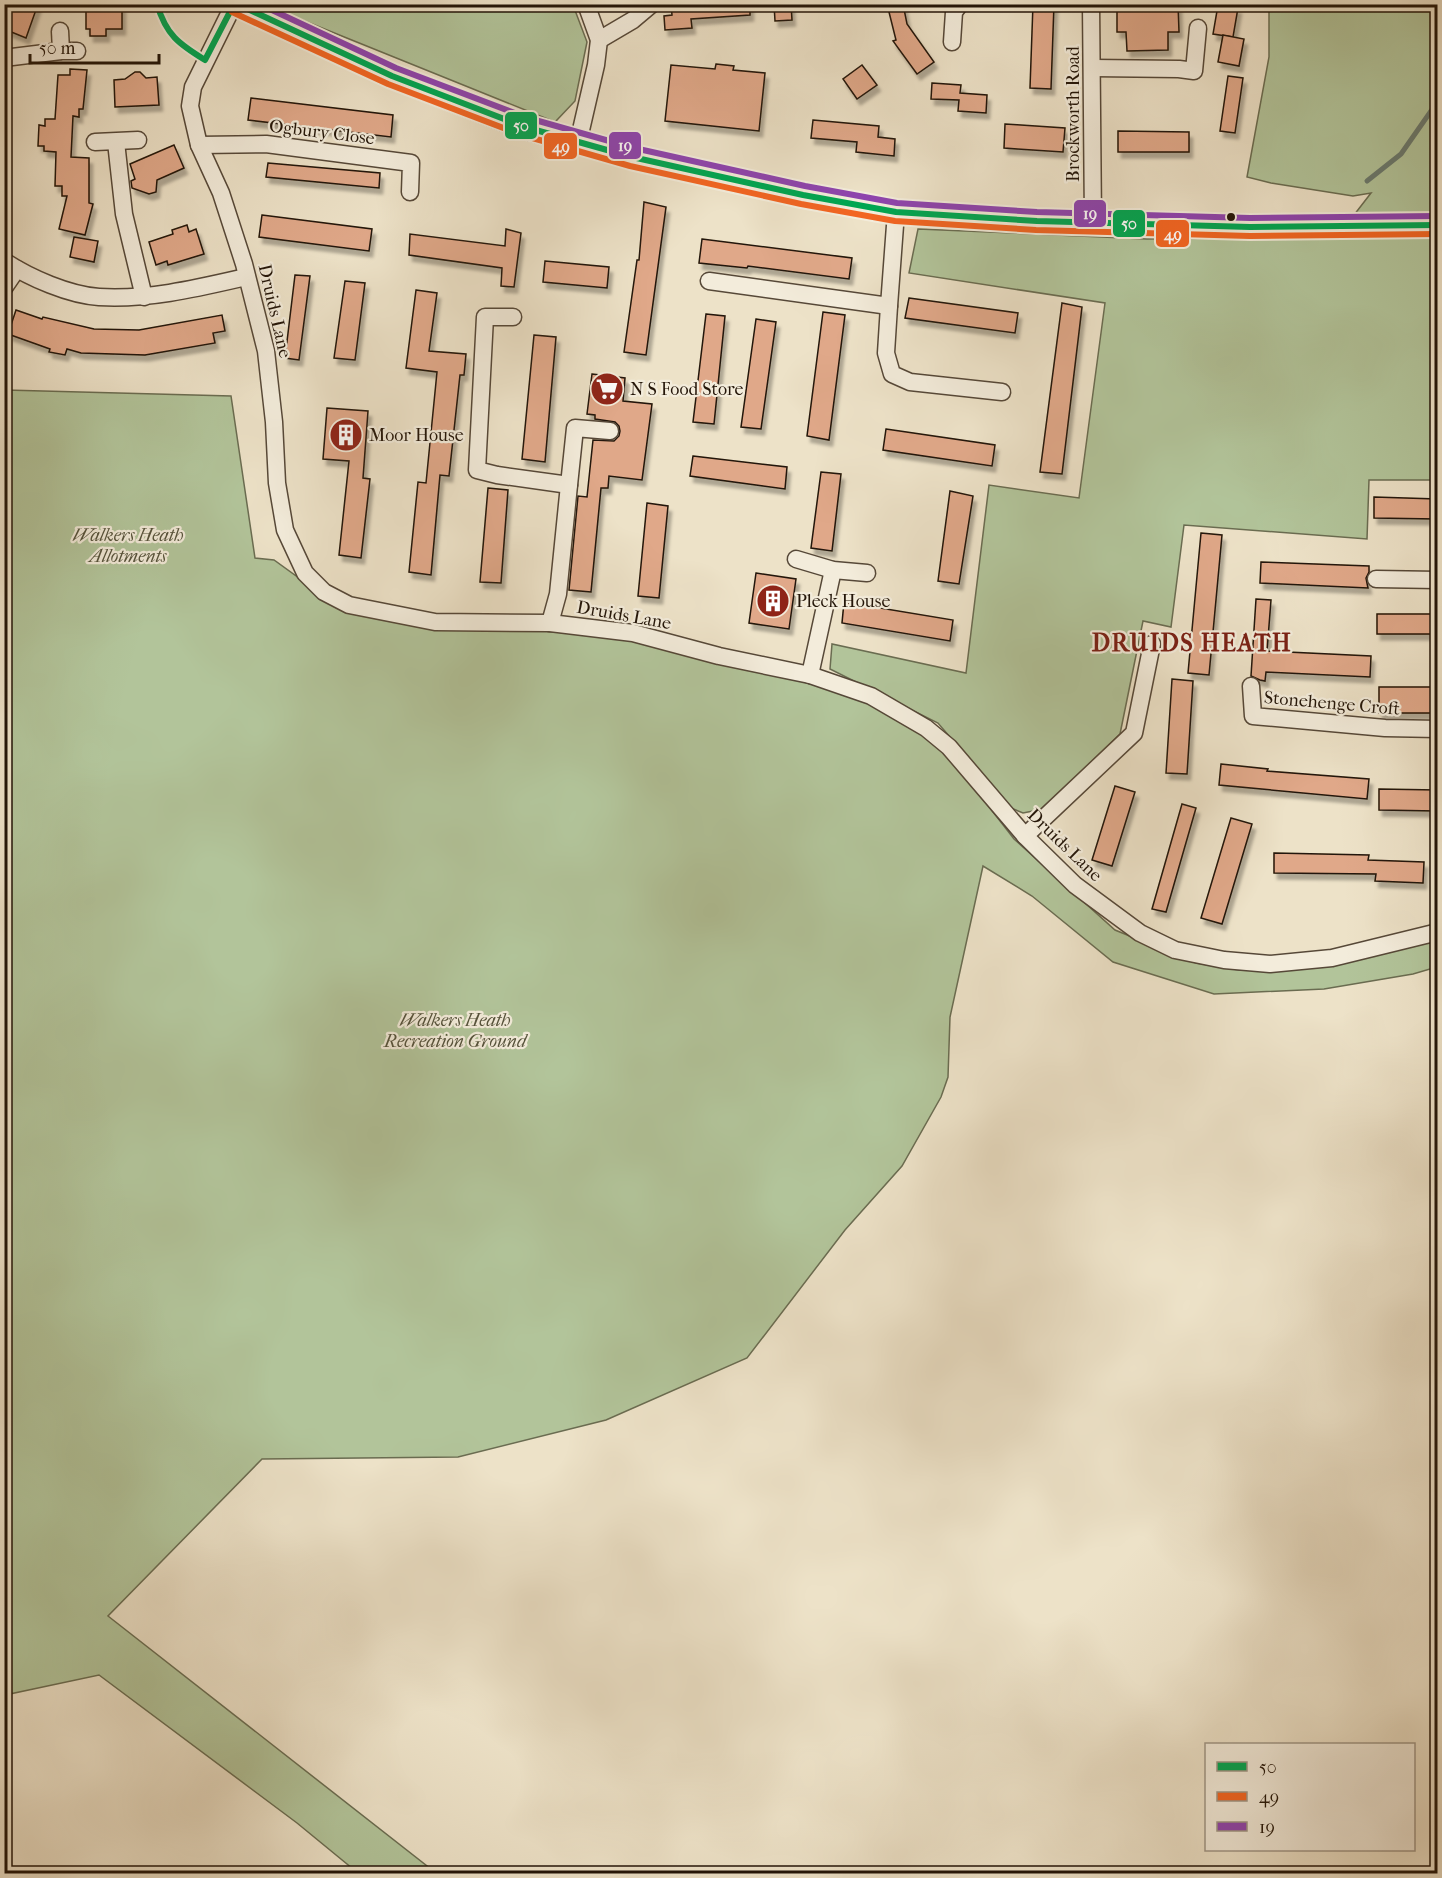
<svg xmlns="http://www.w3.org/2000/svg" width="1442" height="1878" viewBox="0 0 1442 1878" font-family="'IM FELL French Canon',serif">
<defs>
<filter id="shadow"><feDropShadow dx="3.5" dy="6" stdDeviation="1.5" flood-color="#0004"/></filter>
</defs>
<rect width="100%" height="100%" fill="#ede2c8"/>
<filter id="stains"><feTurbulence type="fractalNoise" baseFrequency=".00333" numOctaves="4"/><feColorMatrix values="0 0 0 0 .2 0 0 0 0 .09 0 0 0 0 .02 0 0 0 .5 -.17"/></filter>
<radialGradient id="worn" r=".72"><stop offset=".6" stop-color="#630" stop-opacity="0"/><stop offset="1" stop-color="#630" stop-opacity=".3"/></radialGradient>
<g fill="#b2c49a" stroke="#6a6c51" stroke-width="1.5">
<polygon points="265,5 573,5 587,42 575,101 555,122"/>
<polygon points="1269,5 1437,5 1437,214 1354,215 1371,193 1353,196 1271,183 1247,177 1269,57"/>
<polygon points="918,229 1147,239 1437,236 1437,480 1369,480 1367,539 1184,525 1171,627 1143,621 1120,734 1043,809 1023,813 1011,808 938,723 830,669 832,644 966,673 989,485 1079,498 1105,303 909,273"/>
<polygon points="5,390 231,396 255,558 274,560 346,612 630,639 811,681 875,706 930,739 966,777 1014,839 1115,930 1196,963 1239,970 1307,968 1437,939 1437,967 1413,974 1324,989 1214,994 1113,962 1032,896 983,866 950,1017 948,1077 941,1097 902,1166 845,1230 747,1358 606,1420 458,1457 262,1459 108,1616 436,1873 358,1873 297,1823 99,1675 5,1695"/>
</g>
<g fill="none" stroke-linecap="round" stroke-linejoin="round">
<polyline stroke="#6a7a6f" stroke-width="5" points="1367,181 1401,154 1438,101"/>
</g>
<g fill="#e0a889" stroke="#231508" stroke-width="1.5" filter="url(#shadow)">
<polygon points="9,4 38,4 26,38 4,29 4,15"/>
<polygon points="671,4 750,4 750,15 691,19 692,28 665,30 664,16 672,15"/>
<polygon points="774,4 791,4 792,20 775,21"/>
<polygon points="887,4 903,4 907,24 934,62 917,74 893,41 896,40"/>
<polygon points="1033,4 1054,4 1051,89 1030,88"/>
<polygon points="1165,4 1178,4 1179,32 1168,32 1168,50 1127,51 1126,32 1117,32 1117,11 1164,11"/>
<polygon points="1218,5 1238,8 1233,37 1213,34"/>
<polygon points="86,6 122,6 122,29 106,29 106,36 90,36 90,29 86,29"/>
<polygon points="1223,35 1244,39 1239,66 1218,62"/>
<polygon points="716,64 734,66 733,70 765,73 759,131 665,121 671,65 715,69"/>
<polygon points="862,65 877,85 857,99 843,79"/>
<polygon points="70,69 87,70 83,109 79,109 79,117 73,116 71,157 89,158 89,203 93,204 85,235 59,229 67,196 62,196 62,186 55,186 56,152 44,151 44,146 38,146 39,125 45,126 45,119 55,119 58,75 70,75"/>
<polygon points="135,72 140,72 146,78 157,77 159,105 115,107 114,80 125,79"/>
<polygon points="1228,76 1243,78 1235,133 1220,131"/>
<polygon points="932,83 961,85 960,93 987,95 986,113 958,111 959,100 931,99"/>
<polygon points="251,98 393,115 391,137 248,120"/>
<polygon points="813,120 879,126 878,137 895,139 894,156 856,152 857,142 811,138"/>
<polygon points="1005,124 1065,128 1063,152 1004,148"/>
<polygon points="1118,131 1189,132 1189,152 1118,152"/>
<polygon points="174,145 184,168 157,180 156,192 149,194 132,188 131,181 135,179 130,164"/>
<polygon points="268,163 380,173 379,188 266,177"/>
<polygon points="644,202 666,207 646,355 624,352 637,260 639,260"/>
<polygon points="262,215 372,229 369,251 259,237"/>
<polygon points="187,225 189,232 196,229 204,254 168,265 167,261 156,265 149,242 173,234 172,230"/>
<polygon points="506,229 521,233 514,287 501,286 502,268 409,255 410,234 505,246"/>
<polygon points="74,237 98,241 94,262 70,257"/>
<polygon points="702,239 852,258 849,279 748,266 747,268 699,263"/>
<polygon points="545,261 609,267 607,288 543,282"/>
<polygon points="295,275 310,276 299,360 285,358"/>
<polygon points="345,281 365,283 355,360 334,358"/>
<polygon points="416,290 437,293 429,351 466,354 464,375 460,375 449,476 440,475 431,575 409,572 418,482 426,483 437,372 406,368"/>
<polygon points="909,298 1018,313 1015,333 905,318"/>
<polygon points="1062,303 1082,307 1062,474 1040,472"/>
<polygon points="16,310 42,319 43,317 94,329 139,330 222,315 225,331 213,333 215,343 145,355 81,353 67,349 65,355 49,352 50,349 8,334"/>
<polygon points="823,312 845,315 829,440 807,436"/>
<polygon points="706,314 725,316 714,424 693,422"/>
<polygon points="756,319 776,322 761,429 741,427"/>
<polygon points="534,335 556,337 545,462 522,459"/>
<polygon points="592,374 625,378 623,401 652,404 642,480 609,476 608,488 601,488 591,592 569,590 578,496 587,497 593,440 614,441 619,436 620,431 619,426 615,422 595,419 595,415 587,414"/>
<polygon points="327,408 368,411 363,478 370,479 361,558 339,555 349,461 323,459"/>
<polygon points="886,429 995,445 992,466 883,450"/>
<polygon points="693,456 787,467 785,489 690,476"/>
<polygon points="821,472 841,474 832,551 811,548"/>
<polygon points="488,488 508,490 501,583 480,582"/>
<polygon points="950,491 973,496 959,584 938,581"/>
<polygon points="1374,497 1437,499 1437,519 1374,518"/>
<polygon points="647,503 668,506 659,598 638,596"/>
<polygon points="1201,533 1222,535 1209,675 1188,673"/>
<polygon points="1261,562 1369,566 1369,572 1366,578 1368,588 1260,583"/>
<polygon points="756,573 796,579 789,629 749,623"/>
<polygon points="1256,599 1271,600 1267,651 1371,656 1370,677 1266,672 1265,681 1260,680 1251,676"/>
<polygon points="844,602 953,620 950,641 842,623"/>
<rect x="1377" y="614" width="60" height="20"/>
<polygon points="1172,679 1193,681 1187,774 1166,773"/>
<rect x="1379" y="687" width="58" height="26"/>
<polygon points="1221,764 1268,769 1267,771 1369,779 1367,799 1219,785"/>
<polygon points="1115,786 1135,792 1112,866 1092,860"/>
<polygon points="1379,789 1437,790 1437,811 1379,810"/>
<polygon points="1182,804 1196,808 1166,912 1152,909"/>
<polygon points="1231,818 1252,824 1222,924 1201,918"/>
<polygon points="1274,853 1369,855 1368,860 1424,862 1423,883 1375,881 1376,874 1274,873"/>
</g>
<g fill="none" stroke-linecap="round" stroke-linejoin="round">
<g stroke="#564838" stroke-width="19">
<g id="street">
<polyline points="234,4 193,87 190,106 199,145 221,193 244,264 266,351 274,422 277,483 285,530 305,573 324,592 349,605 435,622 550,623 633,633 719,656 810,675 871,696 926,728 949,747 1025,836 1075,885 1140,933 1175,950 1224,960 1270,964 1332,958 1438,932"/>
<polyline points="1091,4 1093,223"/>
<polyline points="60,31 61,51"/>
<polyline points="599,40 633,20 652,4"/>
<polyline points="952,42 954,12 960,4"/>
<polyline points="4,58 61,51 77,51"/>
<polyline points="1093,68 1179,69 1194,71 1198,28"/>
<polyline points="95,142 138,140"/>
<polyline points="116,142 124,214 144,297"/>
<polyline points="578,143 596,65 599,40 586,4"/>
<polyline points="199,145 266,144 411,163 410,192"/>
<path d="M 4,261 C 30,278 69,295 99,297 C 149,300 198,288 246,277"/>
<polyline points="709,281 889,306 896,212"/>
<polyline points="4,288 17,269"/>
<polyline points="889,306 886,353 892,374 910,382 1002,392"/>
<polyline points="513,317 485,317 477,470 497,475 569,485 558,594 550,623"/>
<polyline points="569,485 575,428 610,431"/>
<polyline points="796,559 833,570 867,573"/>
<polyline points="1376,579 1438,580"/>
<polyline points="810,675 833,570"/>
<polyline points="1251,686 1253,716 1385,728 1438,729"/>
<polyline points="1025,836 1134,733 1152,644"/>
</g>
</g>
<g stroke="#231508" stroke-width="26">
<polyline id="secondary" points="236,4 392,76 525,127 632,157 803,195 896,212 1037,221 1250,227 1438,225"/>
</g>
<use href="#street" stroke="#f3ecdb" stroke-width="16"/>
<use href="#secondary" stroke="#f3ecdb" stroke-width="24"/>
<g stroke="#f3ecdb" stroke-width="10">
<g id="bus-1">
<path d="M 157,4 C 166,35 179,44 205,60 L 234,4"/>
<polyline points="237,4 392,76 525,127 632,157 803,195 896,212 1037,221 1250,227 1438,225"/>
</g>
</g>
<g stroke="#f3ecdb" stroke-width="10">
<polyline id="bus-2" points="232,12 388,84 522,135 630,166 801,204 895,221 1036,230 1250,236 1438,234"/>
</g>
<g stroke="#f3ecdb" stroke-width="10">
<polyline id="bus-3" points="259,4 396,68 528,118 634,148 805,186 897,203 1037,212 1250,218 1438,216"/>
</g>
<use href="#bus-1" stroke="#00a651" stroke-width="6"/>
<use href="#bus-2" stroke="#f26522" stroke-width="6"/>
<use href="#bus-3" stroke="#8e44ad" stroke-width="6"/>
</g>
<defs>
<g id="supermarket-disc" transform="scale(1.725)"><circle r="9.5" fill="#8f2418" stroke="#f3ecdb"/><path d="M-6-5.5h2.5l.6 2H6L4.5 2H-2.5L-4.4-4H-6ZM-1.5 3.2a1.3 1.3 0 1 0 .1 0ZM3 3.2a1.3 1.3 0 1 0 .1 0Z" fill="#fff"/></g>
<g id="building-disc" transform="scale(1.725)"><circle r="9.5" fill="#8f2418" stroke="#f3ecdb"/><path d="M-4-6H4V6H1V3H-1V6H-4ZM-2.5-4.3h1.7v1.8h-1.7ZM.8-4.3h1.7v1.8H.8ZM-2.5-1h1.7V.8h-1.7ZM.8-1h1.7V.8H.8Z" fill="#fff"/></g>
</defs>
<g fill-rule="evenodd">
<use href="#supermarket-disc" x="607" y="389"/>
<use href="#building-disc" x="346" y="435"/>
<use href="#building-disc" x="773" y="601"/>
</g>
<circle fill="#231508" stroke="#f3ecdb" stroke-width="2" cx="1231" cy="217" r="5"/>
<g text-anchor="middle" stroke-width="4.5" stroke-linejoin="round" paint-order="stroke">
<g font-size="18" fill="#231508" stroke="#f3ecdb">
<text transform="translate(1073 114) rotate(-90)" y="6">Brockworth Road</text>
<text transform="translate(322 132) rotate(7)" y="6">Ogbury Close</text>
<text transform="translate(275 311) rotate(77)" y="6">Druids Lane</text>
<text transform="translate(624 615) rotate(10)" y="6">Druids Lane</text>
<text transform="translate(1332 703) rotate(5)" y="6">Stonehenge Croft</text>
<text transform="translate(1065 845) rotate(44)" y="6">Druids Lane</text>
</g>
<g font-size="18" fill="#231508" stroke="#f3ecdb" text-anchor="start">
<text x="630" y="395">N S Food Store</text>
<text x="369" y="441">Moor House</text>
<text x="796" y="607">Pleck House</text>
</g>
<g font-size="18" font-style="italic" fill="#55523b" stroke="#f3ecdb">
<text x="128" y="541">Walkers Heath<tspan x="128" dy="21">Allotments</tspan></text>
<text x="455" y="1026">Walkers Heath<tspan x="455" dy="21">Recreation Ground</tspan></text>
</g>
<g font-size="24" font-weight="bold" letter-spacing="1.5" fill="#7a1f14" stroke="#f3ecdb">
<text x="1192" y="651">DRUIDS HEATH</text>
</g>
</g>
<g stroke="#f3ecdb" stroke-width="2">
<rect x="504" y="111" width="34" height="29" rx="6" fill="#00a651"/>
<rect x="608" y="131" width="34" height="29" rx="6" fill="#8e44ad"/>
<rect x="543" y="132" width="35" height="28" rx="6" fill="#f26522"/>
<rect x="1073" y="199" width="34" height="29" rx="6" fill="#8e44ad"/>
<rect x="1112" y="209" width="34" height="29" rx="6" fill="#00a651"/>
<rect x="1155" y="219" width="35" height="29" rx="6" fill="#f26522"/>
</g>
<g font-size="16" text-anchor="middle" font-weight="bold" fill="#fff">
<text x="521" y="131">50</text>
<text x="625" y="151">19</text>
<text x="561" y="152">49</text>
<text x="1090" y="219">19</text>
<text x="1129" y="229">50</text>
<text x="1173" y="240">49</text>
</g>
<rect width="1442" height="1878" fill="none" stroke="#ede2c8" stroke-width="24"/>
<rect x="6" y="6" width="1430" height="1866" fill="none" stroke="#231508" stroke-width="3"/>
<rect x="12" y="12" width="1418" height="1854" fill="none" stroke="#231508" stroke-width="1.5"/>
<rect x="1205" y="1743" width="210" height="108" fill="#f3ecdb" stroke="#a09687" stroke-width="1.5"/>
<rect x="1217" y="1762" width="30" height="9" fill="#00a651" stroke="#a09687" stroke-width="1.5"/>
<text x="1259" y="1773" font-size="18" fill="#231508">50</text>
<rect x="1217" y="1792" width="30" height="9" fill="#f26522" stroke="#a09687" stroke-width="1.5"/>
<text x="1259" y="1803" font-size="18" fill="#231508">49</text>
<rect x="1217" y="1822" width="30" height="9" fill="#8e44ad" stroke="#a09687" stroke-width="1.5"/>
<text x="1259" y="1833" font-size="18" fill="#231508">19</text>
<path d="M30 54v9h129v-9" fill="none" stroke="#231508" stroke-width="3"/>
<text x="39" y="54" font-size="18" fill="#231508" stroke="#f3ecdb" stroke-width="4.5" paint-order="stroke">50 m</text>
<rect width="100%" height="100%" filter="url(#stains)"/>
<rect width="100%" height="100%" fill="url(#worn)"/>
</svg>
